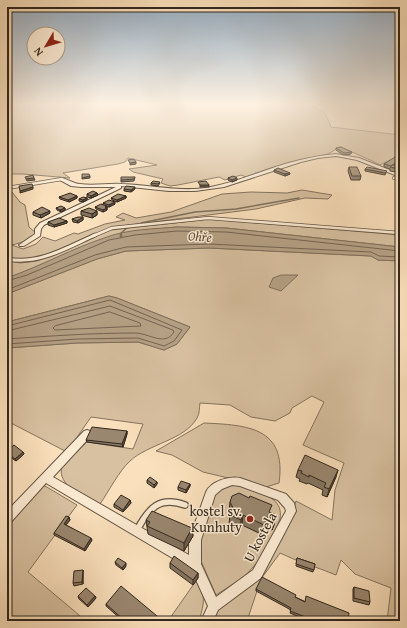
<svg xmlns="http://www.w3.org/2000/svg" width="407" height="628" viewBox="0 0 407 628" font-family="'Gentium Book Plus',serif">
<rect width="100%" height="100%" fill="#fae0bc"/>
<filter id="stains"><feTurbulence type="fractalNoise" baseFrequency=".005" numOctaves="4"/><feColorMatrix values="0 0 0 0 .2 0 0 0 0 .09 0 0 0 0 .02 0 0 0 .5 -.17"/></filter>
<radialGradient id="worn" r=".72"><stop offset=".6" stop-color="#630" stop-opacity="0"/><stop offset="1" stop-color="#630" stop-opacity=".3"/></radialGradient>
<g fill="#d8c1a1" stroke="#85745f">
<path d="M 7,105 L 308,105 C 324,111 325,111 331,127 L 400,135 L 400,161 L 390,160 L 380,165 C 369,159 354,153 340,147 L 328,154 L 275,167 L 246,177 L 241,175 L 225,180 L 219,177 L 178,185 L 170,186 L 161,183 L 163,179 L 133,172 L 129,169 L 157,165 L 128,158 L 125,162 L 118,164 L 63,173 L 70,178 L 23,174 L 7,174 Z"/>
<polygon points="302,190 332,195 328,199 305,198 256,209 113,227 41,257 11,261 20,263 37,261 111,230 210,219 400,235 400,247 226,228 177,227 135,231 7,278 7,192 12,192 20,202 25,205 29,227 36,233 23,242 12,245 23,249 36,244 43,237 55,241 74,233 78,234 105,224 125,220 116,217 123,213 136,218 171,212 222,194 251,192 287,193"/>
<path d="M 209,248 L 371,256 L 378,260 L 400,261 L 400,621 L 387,621 L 391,588 L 355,574 L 341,560 L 336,575 C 317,567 298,562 280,553 L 261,579 L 247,621 L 213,621 L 218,608 L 255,580 L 291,517 L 296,501 L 332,520 L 335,490 L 344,463 L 303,445 L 324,402 L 312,396 L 292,408 L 290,413 L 275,421 L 251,417 L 230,405 L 200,403 C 199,407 200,414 197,418 C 185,440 148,444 130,461 C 119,471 109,491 100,504 C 85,497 56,486 62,466 L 87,442 L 133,449 L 143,424 L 91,417 L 73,443 L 65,451 L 7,421 L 7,348 L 77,343 L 138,342 L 164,350 L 177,344 L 190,327 L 117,298 L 109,296 L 7,322 L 7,294 L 97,259 L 126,251 Z"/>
<path d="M 204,423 C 247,425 287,427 279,483 L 266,487 L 203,472 L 172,455 L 156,451 Z"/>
<path d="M 230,484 C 239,485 247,488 255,491 C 269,496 283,501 280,519 L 263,556 L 244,577 L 216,595 L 201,561 L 200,535 L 213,495 L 220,488 Z"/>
<polygon points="40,486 45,486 77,505 28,572 86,621 7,621 7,523"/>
<path d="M 198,578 C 205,600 205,600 199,621 L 168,621 Z"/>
</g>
<g fill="#b6a186" stroke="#81705c">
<path d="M 177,227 L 226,228 L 400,247 L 400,261 L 378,260 L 371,256 L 209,248 L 126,251 L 97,259 L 7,294 L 7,278 C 41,266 73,248 107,237 C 129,229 154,229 177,227 Z"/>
<polygon points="281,275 298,275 281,291 269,287 273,278"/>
<polygon points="109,296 117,298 190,327 177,344 164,350 138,342 77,343 7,348 7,322"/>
</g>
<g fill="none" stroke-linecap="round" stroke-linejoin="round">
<g stroke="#746452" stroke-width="1">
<polyline points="7,281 27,275 109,240 135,235 177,231 226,232 400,251"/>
<polyline points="7,290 95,255 126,247 209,244 371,252 379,256 400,257"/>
<polygon points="110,312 140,323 141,326 55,330 53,328 55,326"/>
<polyline points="7,326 110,300 182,330 174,341 164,346 138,338 77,339 7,344"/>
<path d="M 7,331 L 110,306 L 173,330 L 174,332 C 165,347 149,333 135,333 C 93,333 50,336 7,339"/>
</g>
<g stroke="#81705c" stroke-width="1.5">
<polyline points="141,223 195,212 236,209 299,198"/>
<polyline points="121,236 121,233 127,228"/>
</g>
<polyline stroke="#81705c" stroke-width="2.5" points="121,235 121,237"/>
<g stroke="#645545" stroke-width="4">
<g id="lane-far2">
<polyline points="394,178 400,177"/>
<polyline points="7,188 62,179"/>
<polyline points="93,236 112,228 208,218 400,233"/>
</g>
</g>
<g stroke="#645545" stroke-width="5">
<path id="lane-far1" d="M 7,259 C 39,265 66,248 95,235"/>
</g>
<g stroke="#645545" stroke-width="8">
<path id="lane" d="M 137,530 C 149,508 159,496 185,505"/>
</g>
<g stroke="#645545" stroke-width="2">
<g id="street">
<path d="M 336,154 L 359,158 L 400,174 L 400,177 L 357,160 L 336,156 L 318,158 L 301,162 L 224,187 L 195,191 L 169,191 L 121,186 L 121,188 L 44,225 L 41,229 L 40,236 L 24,246 L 20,246 L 19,245 L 35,234 L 35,229 L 40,223 L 116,187 L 81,187 L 71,186 L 60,180 L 60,178 C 67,178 73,184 80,184 C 94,186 108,183 122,184 C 147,185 171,190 195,189 C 232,186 265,168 300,160 C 312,157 324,155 336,154 Z"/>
<path d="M 87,430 L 90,431 L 92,434 L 90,437 L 53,477 L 189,555 L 189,540 L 206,492 C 211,481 229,476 240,478 L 286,494 L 294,503 L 296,511 L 261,578 L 218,610 L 213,621 L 201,621 L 208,606 L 191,569 L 46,483 L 11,522 L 7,523 L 7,511 L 84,431 ZM 232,485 L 240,486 L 278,500 L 285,508 L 286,511 L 253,570 L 216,597 L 201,564 L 201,540 L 215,495 L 222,489 Z"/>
</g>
</g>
<use href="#lane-far2" stroke="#fcebd3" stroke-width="2.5"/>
<use href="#lane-far1" stroke="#fcebd3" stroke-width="3"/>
<use href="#lane" stroke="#fcebd3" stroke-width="5.5"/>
<use href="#street" fill="#fcebd3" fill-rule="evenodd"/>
</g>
<g fill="#847460" stroke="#32271d">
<polygon points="336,148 352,152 351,154 343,155 336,150"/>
<polygon points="400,159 400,163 396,166 400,167 400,173 390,171 390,169 384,167 384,164"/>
<polygon points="349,167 361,176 360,180 351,180 348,171"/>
<polygon points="365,169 386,173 385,175 365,171"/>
<polygon points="274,170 290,174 285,176 274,172"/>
<polygon points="135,177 134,181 121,182 121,180"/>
<polygon points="228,178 237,180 232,182 228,180"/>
<polygon points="151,183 160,183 158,186 151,185"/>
<polygon points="124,189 135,189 131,192 124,191"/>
<polygon points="97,193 98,195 91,198 87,197 87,194"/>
<polygon points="77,196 77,198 69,202 60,199 59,197"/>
<polygon points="126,196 126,198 117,202 112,200 111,198"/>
<polygon points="87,198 87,200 83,202 79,201 79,199"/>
<polygon points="103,203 115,204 109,207 107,207 107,210 103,212 96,209 95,207 104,205"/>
<polygon points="56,208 65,208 65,210 61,212 57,210"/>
<polygon points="81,211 97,211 97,215 92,218 81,215"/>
<polygon points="33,212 50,213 41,218 33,215"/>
<polygon points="83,217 83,220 78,223 73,222 72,219"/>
<polygon points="67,221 67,223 54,227 48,225 48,222"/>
<polygon points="127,431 127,434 123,447 87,442 86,440"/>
<polygon points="7,451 23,452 24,454 16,461 7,455"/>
<polygon points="298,470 336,477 327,497 322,495 323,490 308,483 307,484 299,481 300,479 296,477"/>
<polygon points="147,480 157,482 157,484 154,488 147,483"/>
<polygon points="190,484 190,486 186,493 178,490 178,487"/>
<polygon points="130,500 131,503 123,512 114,507 114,504"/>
<polygon points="230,502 271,513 276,515 274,525 272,530 266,527 263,535 242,525 240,530 229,525 230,514 229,512"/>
<polygon points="69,517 70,520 66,525 92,540 85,551 54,535 54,533"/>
<polygon points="146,520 192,528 193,536 184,551 148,534"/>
<polygon points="297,558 315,564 313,572 296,566"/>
<polygon points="115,562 126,566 123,570 116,565"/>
<polygon points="170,563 198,573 198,578 193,585 170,568"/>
<polygon points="83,570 83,584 74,586 73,583"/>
<polygon points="354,587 370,602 369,605 353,601 353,589"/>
<polygon points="256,589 295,597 348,621 309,621 290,613 291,610 256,591"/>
<polygon points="78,596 95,596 96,598 88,607 79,599"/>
<polygon points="106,604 163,621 123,621 106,606"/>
</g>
<g fill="#6c5e4e" stroke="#32271d">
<polygon points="400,160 400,163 393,168 391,167 391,166"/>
<polygon points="136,162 136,164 130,165 130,163"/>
<polygon points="290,173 290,174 285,176 285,174"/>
<polygon points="90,176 90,178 82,179 82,178"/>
<polygon points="34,178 35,180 27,181 26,179"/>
<polygon points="237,178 237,180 232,182 232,180"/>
<rect x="200" y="185" width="9" height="2"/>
<polygon points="33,187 33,189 20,193 20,191"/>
<polygon points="135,187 135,189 131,192 131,190"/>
<polygon points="97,193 98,195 91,198 91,196"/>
<polygon points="77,196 77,198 69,202 68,200"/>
<polygon points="126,196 126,198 117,202 117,200"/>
<polygon points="87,198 87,200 83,202 83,200"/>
<polygon points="115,202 115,204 109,207 109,205"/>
<polygon points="107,206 107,210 103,212 103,210"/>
<polygon points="65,208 65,210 61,212 60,210"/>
<polygon points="50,211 50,213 41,218 40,215"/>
<polygon points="97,211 97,215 92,218 92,214"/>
<polygon points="83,217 83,220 78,223 77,221"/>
<polygon points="67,221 67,223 54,227 54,225"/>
<polygon points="127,431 127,434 123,447 122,444"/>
<polygon points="23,452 24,454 16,461 15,459"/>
<polygon points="338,470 336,477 327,497 329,489"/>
<polygon points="157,482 157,484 154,488 154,485"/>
<polygon points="190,484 190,486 186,493 186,490"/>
<polygon points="130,500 131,503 123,512 123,510"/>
<polygon points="243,515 242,525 240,530 241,520"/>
<polygon points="276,515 274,525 272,530 274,520"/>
<polygon points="69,517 70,520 64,527 64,524"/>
<polygon points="267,517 266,527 263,535 264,525"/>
<polygon points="192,528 193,536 184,551 184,543"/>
<polygon points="91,538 92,540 85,551 84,549"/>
<polygon points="126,563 126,566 123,570 122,568"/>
<polygon points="83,570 83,584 82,582"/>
<polygon points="198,573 198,578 193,585 193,580"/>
<polygon points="95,596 96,598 88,607 87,605"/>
</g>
<g fill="#9a8770" stroke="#32271d">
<polygon points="341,147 352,152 344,153 336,148"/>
<polygon points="395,157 400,159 400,160 391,166 384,164"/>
<polygon points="134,159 136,162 130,163 128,160"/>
<polygon points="393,165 400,167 400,169 390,167"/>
<polygon points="349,167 357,167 361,176 352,176"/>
<polygon points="367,167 387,171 385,173 365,169"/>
<polygon points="278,168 290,173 285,174 274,170"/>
<polygon points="82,174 89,174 90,176 82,178"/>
<polygon points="33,175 34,178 26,179 25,177"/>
<polygon points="233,176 237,178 232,180 228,178"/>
<polygon points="121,177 135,177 134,179 121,180"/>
<polygon points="153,181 160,182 158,184 151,183"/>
<polygon points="206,181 209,185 200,185 198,182"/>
<polygon points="32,184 33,187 20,191 19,186"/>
<polygon points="126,186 135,187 131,190 124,189"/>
<polygon points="93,191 97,193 91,196 87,194"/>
<polygon points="70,193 77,196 68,200 59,197"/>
<polygon points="118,194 126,196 117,200 111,198"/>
<polygon points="83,197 87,198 83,200 79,199"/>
<polygon points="109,200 115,202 109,205 103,203"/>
<polygon points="101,204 107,206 105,207 107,208 103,210 95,207"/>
<polygon points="61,206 65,208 60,210 56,208"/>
<polygon points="42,207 50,211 40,215 33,212"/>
<polygon points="89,208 97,211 92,214 81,211"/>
<polygon points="78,217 83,217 77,221 72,219"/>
<polygon points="59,218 67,221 54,225 48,222"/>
<polygon points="92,427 127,431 122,444 86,440"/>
<polygon points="14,445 23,452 15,459 7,453 7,451"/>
<polygon points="305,455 338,470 329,489 324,487 326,483 309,475 309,477 301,473 302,471 298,470"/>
<polygon points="150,477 157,482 154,485 147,480"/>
<polygon points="181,481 190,484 186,490 178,487"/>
<polygon points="239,493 249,498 250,496 272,505 269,512 276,515 274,520 267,517 264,525 243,515 241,520 230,515 233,508 230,502 232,496"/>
<polygon points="121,495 130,500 123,510 114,504"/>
<polygon points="152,511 192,528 184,543 147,526 150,522 146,520"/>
<polygon points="66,516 69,517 64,524 91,538 84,549 54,533"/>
<polygon points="174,556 198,573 193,580 170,563"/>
<polygon points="118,558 126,563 122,568 115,562"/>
<polygon points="297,558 315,564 314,570 296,564"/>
<polygon points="83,570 82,582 73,583 74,571"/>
<polygon points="262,577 296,595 295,597 305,602 306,596 349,613 348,621 316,621 290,611 291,608 256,589"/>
<polygon points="121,586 163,621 125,621 106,604"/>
<polygon points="354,587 369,591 370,602 354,598"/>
<polygon points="86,588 95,596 87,605 78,596"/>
</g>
<linearGradient id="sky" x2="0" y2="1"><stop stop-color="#94acc1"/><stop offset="0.54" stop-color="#fdf1e1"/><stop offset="1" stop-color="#fdf1e1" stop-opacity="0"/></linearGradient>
<rect width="407" height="193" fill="url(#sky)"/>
<circle fill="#8f2418" stroke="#fcebd3" stroke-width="1.5" cx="250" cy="519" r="4"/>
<g text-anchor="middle" stroke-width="3" stroke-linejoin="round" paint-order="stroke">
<g font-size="13" font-style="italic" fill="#5a4c3c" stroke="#fcebd3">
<text transform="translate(200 236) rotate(4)" y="5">Ohře</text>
</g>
<g font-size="14" fill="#32271d" stroke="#fcebd3" text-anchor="end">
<text x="242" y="516">kostel sv.<tspan x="242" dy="16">Kunhuty</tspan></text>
</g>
<g font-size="14" fill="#32271d" stroke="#fcebd3">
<text transform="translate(260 537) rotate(-62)" y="5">U kostela</text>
</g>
</g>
<rect width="407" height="628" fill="none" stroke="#fae0bc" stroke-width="24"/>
<rect x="8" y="8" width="391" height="612" fill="none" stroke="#32271d" stroke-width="2"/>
<rect x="12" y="12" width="383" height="604" fill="none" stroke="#32271d"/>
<g transform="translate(46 46) rotate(232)"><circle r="19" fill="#fcebd3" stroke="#ab9d8a"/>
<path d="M0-3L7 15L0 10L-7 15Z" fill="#8f2418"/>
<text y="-6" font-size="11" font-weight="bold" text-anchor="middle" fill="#32271d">N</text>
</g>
<rect width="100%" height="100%" filter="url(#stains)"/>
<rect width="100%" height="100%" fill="url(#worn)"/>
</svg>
